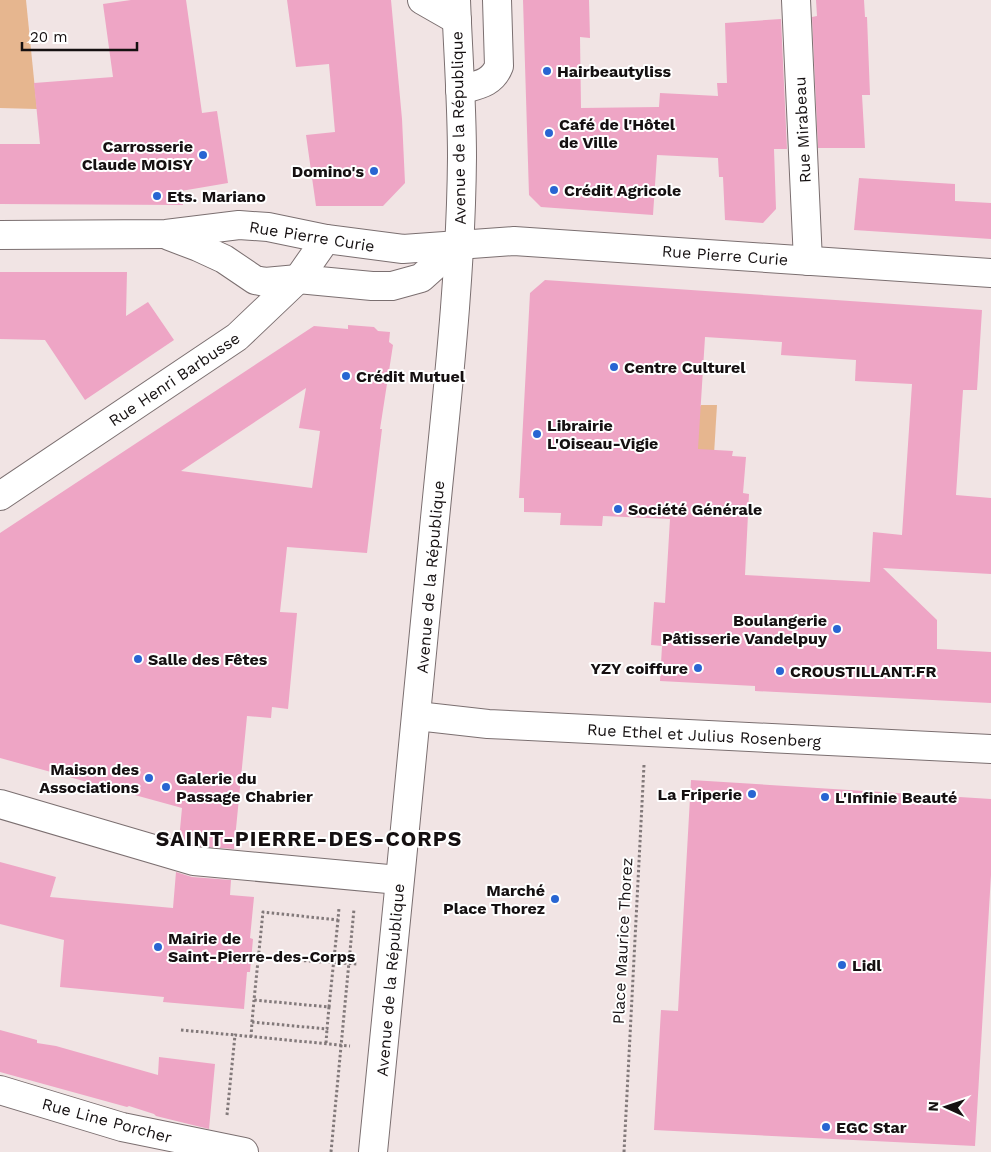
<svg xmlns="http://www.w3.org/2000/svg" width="991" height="1152" viewBox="0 0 991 1152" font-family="'Work Sans',sans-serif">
<rect width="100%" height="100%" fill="#f1e4e4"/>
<g fill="#e6b68f">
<polygon points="0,0 26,0 37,109 0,108"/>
<polygon points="701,405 717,405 714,454 674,452"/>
</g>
<g fill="#eea5c5" fill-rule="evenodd">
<polygon points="131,0 186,0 202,113 217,111 228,183 181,191 183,205 0,204 0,144 40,144 34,83 113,77 103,4"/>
<polygon points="287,0 391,0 402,119 405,183 383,206 316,206 306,135 335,132 329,64 296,67"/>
<polygon points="523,0 589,0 590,38 580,37 581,108 659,107 660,93 718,96 717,83 727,83 725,23 781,19 787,149 774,149 776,209 763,223 725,220 723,177 719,177 718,158 657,155 653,215 541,207 529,195"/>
<polygon points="816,0 864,0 865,17 867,17 870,95 862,95 865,148 818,148 812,17 817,16"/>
<polygon points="859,178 955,184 955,201 991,203 991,239 854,230"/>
<polygon points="0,272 127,272 126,316 148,302 174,340 85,400 45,340 0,339"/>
<path d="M 545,280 L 982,310 L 977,390 L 963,390 L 956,495 L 991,498 L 991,574 L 883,568 L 937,620 L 937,649 L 991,652 L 991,703 L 755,691 L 755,686 L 660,681 L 662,646 L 651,645 L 654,602 L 665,603 L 670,519 L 603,516 L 602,526 L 560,525 L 561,513 L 524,512 L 524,498 L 519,498 L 530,293 ZM 705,337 L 782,342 L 781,355 L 856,360 L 855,381 L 912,384 L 902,535 L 873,532 L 870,582 L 745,575 L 749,494 L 743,493 L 746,457 L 732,456 L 733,451 L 698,449 Z"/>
<path d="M 348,325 L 374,327 L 378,331 L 390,332 L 389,342 L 393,345 L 380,429 L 382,429 L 367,553 L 287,547 L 280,612 L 297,613 L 288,709 L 272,707 L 271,718 L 247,716 L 234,849 L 197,846 L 179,840 L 182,808 L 0,758 L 0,533 L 314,326 L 348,329 ZM 306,388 L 299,428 L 320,431 L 312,488 L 181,471 Z"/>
<polygon points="691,780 991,799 991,875 975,1146 654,1130 661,1010 678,1011"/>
<polygon points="0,862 56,877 50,897 173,908 176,872 192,877 231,880 230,895 254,897 250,938 253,939 250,972 247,972 244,1009 163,1002 164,997 60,987 64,940 0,924"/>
<polygon points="0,1030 37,1040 37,1043 56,1046 158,1075 159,1057 215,1064 209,1129 156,1116 154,1114 129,1106 127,1107 0,1072"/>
</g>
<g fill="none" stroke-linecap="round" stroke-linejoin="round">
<g stroke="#7b6f70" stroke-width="30">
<g id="minor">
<polyline points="422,0 457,20"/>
<polyline points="796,0 808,261"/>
<path d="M 460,90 C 477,85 492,84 499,66 L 497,0"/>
<polyline points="0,235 166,234 239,225 268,227 326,239 403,249 514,241 991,273"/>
<polyline points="169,236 198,247 224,259 255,280 265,282 298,279 372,286 392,286 421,278 459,244"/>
<polyline points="0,496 237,337 298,279 326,239"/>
<polyline points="417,716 488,724 991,749"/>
<polyline points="0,804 194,861 399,880"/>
<polyline points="0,1090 122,1127 244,1152"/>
<path d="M 373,1152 C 393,948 414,743 433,539 C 445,412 461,285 462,157 C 462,105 458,52 456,0"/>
</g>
</g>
<g stroke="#82797a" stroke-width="3" stroke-dasharray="2.5 2.5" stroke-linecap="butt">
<polyline points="259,958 358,964"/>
<polyline points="329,1007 338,920"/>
<polyline points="252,1022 254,1000"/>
<polyline points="181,1030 235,1035"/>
<polyline points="251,1037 252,1022 327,1029 329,1007 254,1000 263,912 338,920 339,908"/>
<polyline points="326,1043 327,1029"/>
<polyline points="227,1115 235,1035 350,1046"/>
<polyline points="331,1152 354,909"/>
<polyline points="624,1152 644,765"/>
</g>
<use href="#minor" stroke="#fff" stroke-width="28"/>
</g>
<g fill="#2865d2" stroke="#fff" stroke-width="2">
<circle cx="547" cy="71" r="5"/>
<circle cx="549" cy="133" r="5"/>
<circle cx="203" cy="155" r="5"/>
<circle cx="374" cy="171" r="5"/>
<circle cx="554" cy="190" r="5"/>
<circle cx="157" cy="196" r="5"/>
<circle cx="614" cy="367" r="5"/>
<circle cx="346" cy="376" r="5"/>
<circle cx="537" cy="434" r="5"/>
<circle cx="618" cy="509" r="5"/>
<circle cx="837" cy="629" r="5"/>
<circle cx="138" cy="659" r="5"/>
<circle cx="698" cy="668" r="5"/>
<circle cx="780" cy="671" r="5"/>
<circle cx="149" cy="778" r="5"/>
<circle cx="166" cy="787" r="5"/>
<circle cx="752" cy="794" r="5"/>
<circle cx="825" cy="797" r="5"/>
<circle cx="555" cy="899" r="5"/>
<circle cx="158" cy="947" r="5"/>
<circle cx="842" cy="965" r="5"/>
<circle cx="826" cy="1127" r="5"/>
</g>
<g text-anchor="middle" stroke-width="4" stroke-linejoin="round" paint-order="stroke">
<g font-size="16" font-weight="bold" fill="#151011" stroke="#fff" text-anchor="start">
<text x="557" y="77">Hairbeautyliss</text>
<text x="559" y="130">Café de l'Hôtel<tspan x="559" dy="18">de Ville</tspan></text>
<text x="193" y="152" text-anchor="end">Carrosserie<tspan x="193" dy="18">Claude MOISY</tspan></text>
<text x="364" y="177" text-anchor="end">Domino's</text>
<text x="564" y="196">Crédit Agricole</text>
<text x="167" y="202">Ets. Mariano</text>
<text x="624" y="373">Centre Culturel</text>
<text x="356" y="382">Crédit Mutuel</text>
<text x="547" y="431">Librairie<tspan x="547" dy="18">L'Oiseau-Vigie</tspan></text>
<text x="628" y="515">Société Générale</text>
<text x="827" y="626" text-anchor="end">Boulangerie<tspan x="827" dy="18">Pâtisserie Vandelpuy</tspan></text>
<text x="148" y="665">Salle des Fêtes</text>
<text x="688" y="674" text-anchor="end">YZY coiffure</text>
<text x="790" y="677">CROUSTILLANT.FR</text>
<text x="139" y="775" text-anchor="end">Maison des<tspan x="139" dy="18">Associations</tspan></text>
<text x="176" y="784">Galerie du<tspan x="176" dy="18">Passage Chabrier</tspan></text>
<text x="742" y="800" text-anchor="end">La Friperie</text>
<text x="835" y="803">L'Infinie Beauté</text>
<text x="545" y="896" text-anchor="end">Marché<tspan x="545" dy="18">Place Thorez</tspan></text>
<text x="168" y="944">Mairie de<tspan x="168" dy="18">Saint-Pierre-des-Corps</tspan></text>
<text x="852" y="971">Lidl</text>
<text x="836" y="1133">EGC Star</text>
</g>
<g font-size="16" fill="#151011" stroke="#fff">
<text transform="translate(458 128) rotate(-91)" y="6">Avenue de la République</text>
<text transform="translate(802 130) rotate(-93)" y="6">Rue Mirabeau</text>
<text transform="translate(312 236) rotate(9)" y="6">Rue Pierre Curie</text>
<text transform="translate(725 255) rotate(4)" y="6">Rue Pierre Curie</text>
<text transform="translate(174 379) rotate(-34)" y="6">Rue Henri Barbusse</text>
<text transform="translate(430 577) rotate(-85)" y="6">Avenue de la République</text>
<text transform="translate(704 735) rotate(3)" y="6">Rue Ethel et Julius Rosenberg</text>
<text transform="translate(622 941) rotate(-87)" y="6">Place Maurice Thorez</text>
<text transform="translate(390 980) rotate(-85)" y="6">Avenue de la République</text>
<text transform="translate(107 1120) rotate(15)" y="6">Rue Line Porcher</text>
</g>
<g font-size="21" font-weight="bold" letter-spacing="1" fill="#151011" stroke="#fff">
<text x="309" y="846">SAINT-PIERRE-DES-CORPS</text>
</g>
</g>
<g transform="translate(946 1107) rotate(273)" stroke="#ffffff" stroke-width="4" paint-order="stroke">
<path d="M0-4L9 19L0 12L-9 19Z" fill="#151011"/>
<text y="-8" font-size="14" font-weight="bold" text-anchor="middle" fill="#151011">N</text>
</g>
<path d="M22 42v8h115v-8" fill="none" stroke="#151011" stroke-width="2.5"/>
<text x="30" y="42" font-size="15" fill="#151011" stroke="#ffffff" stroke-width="4" paint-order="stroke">20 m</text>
</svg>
